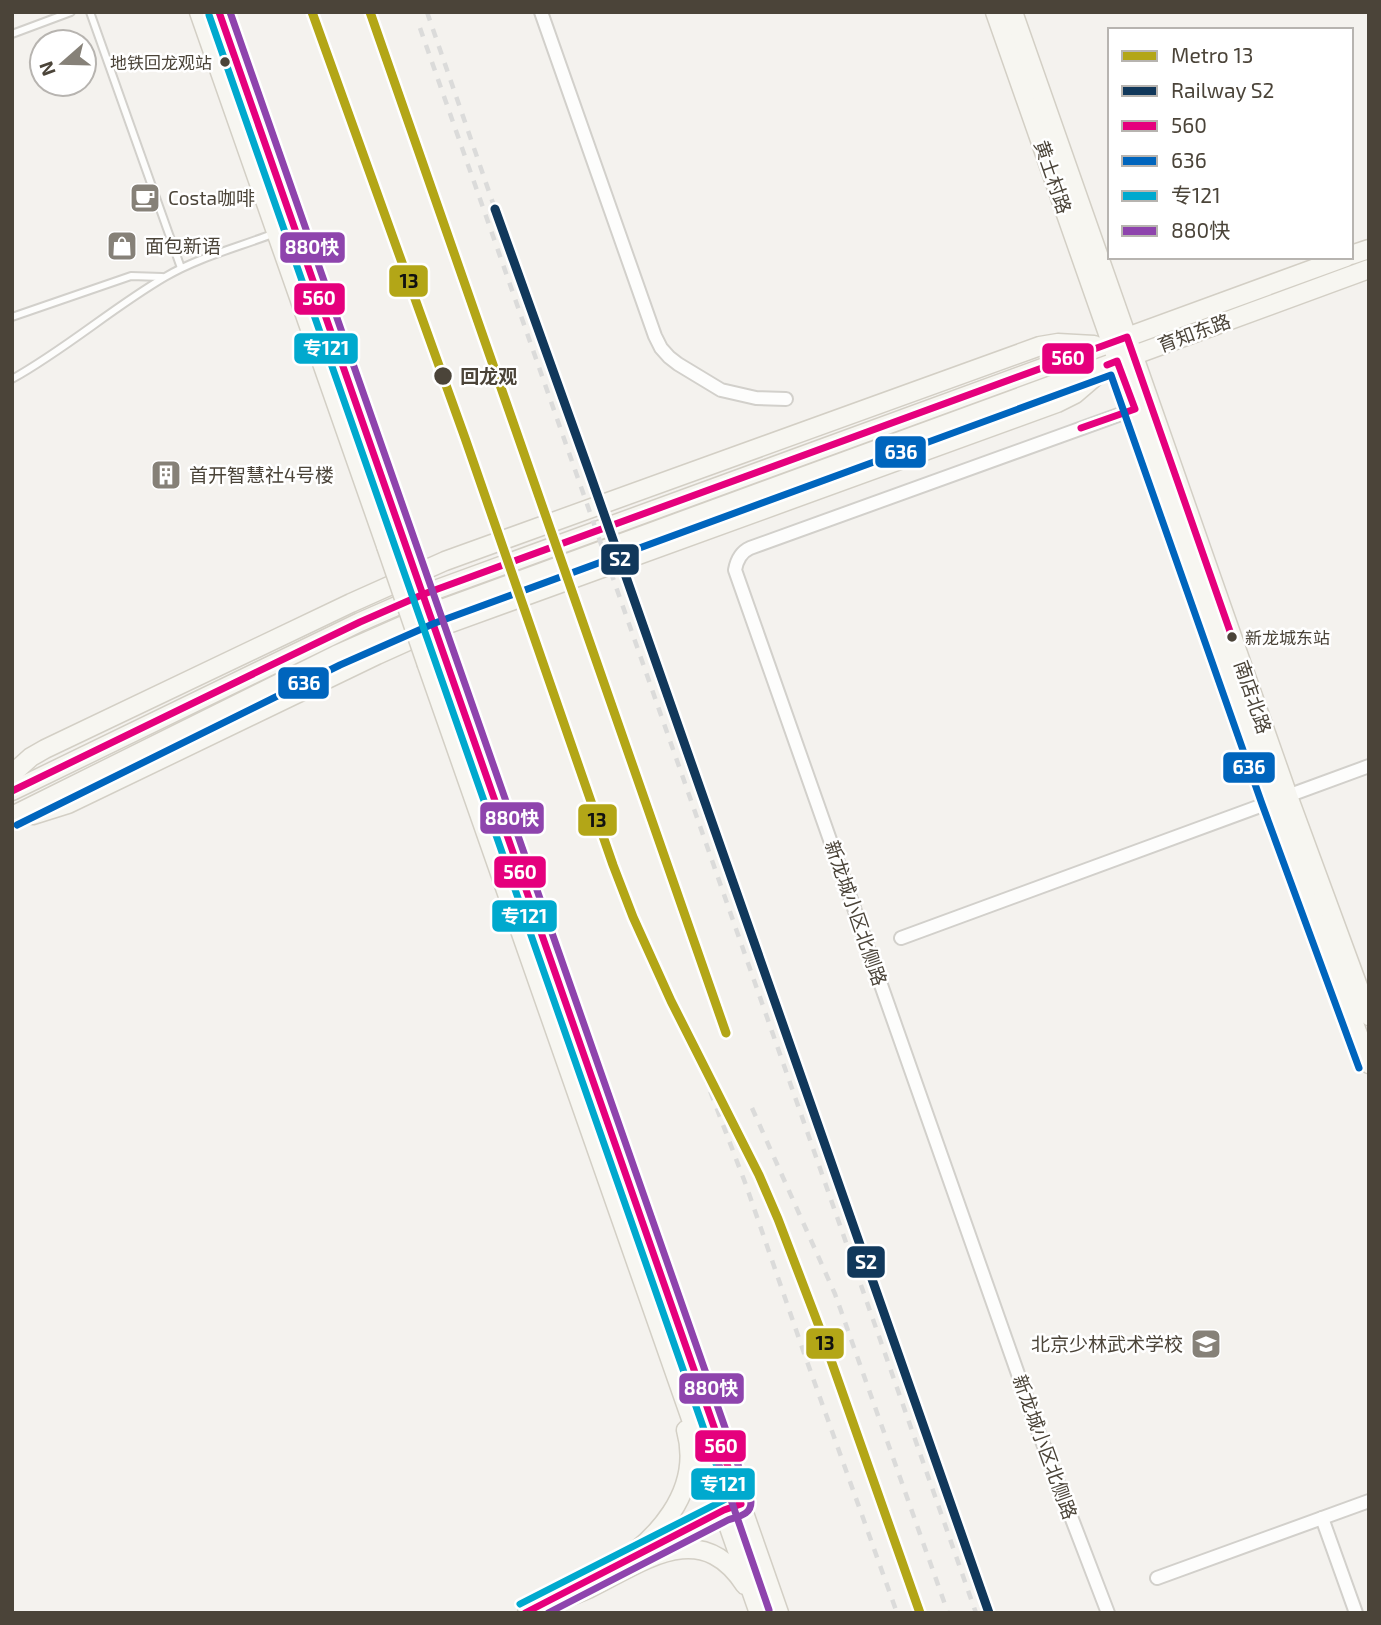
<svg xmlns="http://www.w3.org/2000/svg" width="1381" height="1625" viewBox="0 0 1381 1625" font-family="'Exo 2','Noto Sans SC',sans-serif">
<rect width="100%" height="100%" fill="#f4f2ee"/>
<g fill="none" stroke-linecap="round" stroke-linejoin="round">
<g stroke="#d2d0cb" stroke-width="10">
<g id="lane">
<polyline points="90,12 181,268"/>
<polyline points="12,34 71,12"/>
<polyline points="12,317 131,276 162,277"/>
<path d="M 12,379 C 66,349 112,308 165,277 C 199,257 239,247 275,233"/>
</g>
</g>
<g stroke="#d2d0cb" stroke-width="16">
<g id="street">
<polyline points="541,12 655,336 661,348 669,357 678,364 721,390 756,398 786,399"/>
<polyline points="901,938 1369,766"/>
<polyline points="1322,1518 1356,1613"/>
<polyline points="1157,1578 1369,1501"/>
<path d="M 1108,1613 L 1037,1428 L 735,570 C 737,559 741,552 750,548 L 1135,409"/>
</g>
</g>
<g stroke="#d3cfc5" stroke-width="21">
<g id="secondary">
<polyline points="199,12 386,546"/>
<polyline points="219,12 404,540"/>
<polyline points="995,12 1272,801 1369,1064"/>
<polyline points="1013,12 1288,796 1369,1016"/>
<polyline points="1351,255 1369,249"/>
<polyline points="445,658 779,1613"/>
<polyline points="427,665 759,1613"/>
<polyline points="12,774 31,757 45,749 351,603 445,561 1040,346 1058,343 1094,345"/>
<polyline points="12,791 360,622 424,594 1346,257"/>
<polyline points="33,815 68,804 377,655 437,628 1057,403 1075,394 1103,370"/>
<polyline points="12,816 336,655 431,613 1369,269"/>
<polyline points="650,1549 724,1510 734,1507"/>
<path d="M 606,1571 C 656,1543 703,1491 686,1430"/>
<path d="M 527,1613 C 547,1604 568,1598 588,1589 C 642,1563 700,1516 745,1585"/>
</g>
</g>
<use href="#lane" stroke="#fdfdfc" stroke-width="6"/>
<use href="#street" stroke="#fdfdfc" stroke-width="12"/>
<use href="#secondary" stroke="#f7f6f1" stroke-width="18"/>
<g stroke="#dbdbda" stroke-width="4.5" stroke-dasharray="9 9" stroke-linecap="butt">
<polyline points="427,12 495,209"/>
<polyline points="420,28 976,1613"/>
<polyline points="691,1041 746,1185 804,1353 897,1613"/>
<polyline points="752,1108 835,1294 948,1613"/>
</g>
<g stroke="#d3cfc5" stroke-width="21" stroke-linecap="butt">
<g id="secondary-bridge">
<polyline points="404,540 445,658"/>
<polyline points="386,546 427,665"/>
</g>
</g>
<use href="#secondary-bridge" stroke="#f7f6f1" stroke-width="18"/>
<g stroke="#fff" stroke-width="12">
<g id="bus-1">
<polyline points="219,12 741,1504 724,1510 525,1613"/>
<polyline points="1081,428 1135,409 1117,361 1107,365"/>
<polyline points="12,791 360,622 424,594 1127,337 1232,637"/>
</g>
</g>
<g stroke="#fff" stroke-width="12">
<polyline id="bus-2" points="17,825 340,665 435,623 1111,375 1262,804 1359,1068"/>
</g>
<g stroke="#fff" stroke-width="12">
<polyline id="bus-3" points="209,15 728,1498 520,1604"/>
</g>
<g stroke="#fff" stroke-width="12">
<g id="bus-4">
<path d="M 230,12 L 751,1502 C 751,1515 739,1516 728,1520 L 548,1613"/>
<polyline points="719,1465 769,1610"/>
</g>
</g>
<use href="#bus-1" stroke="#e5007d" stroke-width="7"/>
<use href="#bus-2" stroke="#0065bd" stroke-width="7"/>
<use href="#bus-3" stroke="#00a9ce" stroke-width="7"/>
<use href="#bus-4" stroke="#8e44ad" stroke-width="7"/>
<g stroke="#fff" stroke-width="14">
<polyline id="rail-1" points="495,209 590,474 989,1613"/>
</g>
<use href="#rail-1" stroke="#11385b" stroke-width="9"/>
<g stroke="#fff" stroke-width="14">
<g id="metro-1">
<polyline points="312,12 465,438 613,865 633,917 671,1001 759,1175 778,1219 820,1329 920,1613"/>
<polyline points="370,12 726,1033"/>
</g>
</g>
<use href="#metro-1" stroke="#b3a617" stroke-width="9"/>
</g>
<defs>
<g id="cafe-square" transform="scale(1.575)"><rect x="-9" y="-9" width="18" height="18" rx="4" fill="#868178" stroke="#fff"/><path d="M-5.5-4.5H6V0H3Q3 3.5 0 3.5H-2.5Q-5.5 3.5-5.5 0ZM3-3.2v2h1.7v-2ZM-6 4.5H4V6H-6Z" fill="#fff"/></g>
<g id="shop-square" transform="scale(1.575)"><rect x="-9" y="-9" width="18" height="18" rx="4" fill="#868178" stroke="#fff"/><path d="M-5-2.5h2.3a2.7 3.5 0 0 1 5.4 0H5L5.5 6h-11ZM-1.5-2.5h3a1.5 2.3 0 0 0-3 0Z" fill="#fff"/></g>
<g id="building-square" transform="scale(1.575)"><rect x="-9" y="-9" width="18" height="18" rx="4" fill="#868178" stroke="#fff"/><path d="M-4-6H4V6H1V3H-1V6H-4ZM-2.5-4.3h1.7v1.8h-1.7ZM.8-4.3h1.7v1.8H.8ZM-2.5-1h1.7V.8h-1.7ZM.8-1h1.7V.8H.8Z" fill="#fff"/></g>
<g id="school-square" transform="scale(1.575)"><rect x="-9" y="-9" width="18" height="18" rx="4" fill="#868178" stroke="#fff"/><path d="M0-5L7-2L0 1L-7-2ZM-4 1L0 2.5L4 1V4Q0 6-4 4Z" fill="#fff"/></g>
</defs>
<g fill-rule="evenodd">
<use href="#cafe-square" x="145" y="198"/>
<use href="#shop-square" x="122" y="246"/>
<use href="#building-square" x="166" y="475"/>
<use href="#school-square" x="1206" y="1344"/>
</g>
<g fill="#4b4439" stroke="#fff" stroke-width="2.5">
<circle cx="225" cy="62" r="6"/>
<circle cx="443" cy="376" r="10"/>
<circle cx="1232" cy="637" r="6"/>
</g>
<g text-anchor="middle" stroke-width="5" stroke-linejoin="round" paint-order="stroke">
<g font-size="17" fill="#4b4439" stroke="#fff" text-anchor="end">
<text x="212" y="69">地铁回龙观站</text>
<text x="1245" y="644" text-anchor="start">新龙城东站</text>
</g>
<g font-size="19" fill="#4b4439" stroke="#fff">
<text transform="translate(1053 177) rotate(71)" y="7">黄土村路</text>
<text transform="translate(1194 333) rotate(-20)" y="7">育知东路</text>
<text transform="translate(1253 697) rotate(71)" y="7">南店北路</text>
<text transform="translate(856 913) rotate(71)" y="7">新龙城小区北侧路</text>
<text transform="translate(1045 1447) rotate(70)" y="7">新龙城小区北侧路</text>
</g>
<g font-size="19" fill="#4b4439" stroke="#fff" text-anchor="start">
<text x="168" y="205">Costa咖啡</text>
<text x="145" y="253">面包新语</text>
<text x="189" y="482">首开智慧社4号楼</text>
<text x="1183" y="1351" text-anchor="end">北京少林武术学校</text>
</g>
<g font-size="19" font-weight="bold" fill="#4b4439" stroke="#fff" text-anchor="start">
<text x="460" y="383">回龙观</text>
</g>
</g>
<g stroke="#fff" stroke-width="2.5">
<rect x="279" y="231" width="67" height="33" rx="7" fill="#8e44ad"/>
<rect x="388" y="264" width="41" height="34" rx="7" fill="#b3a617"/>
<rect x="293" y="282" width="53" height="34" rx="7" fill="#e5007d"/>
<rect x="293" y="332" width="66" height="33" rx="7" fill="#00a9ce"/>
<rect x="1041" y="342" width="54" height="33" rx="7" fill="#e5007d"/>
<rect x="874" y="435" width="53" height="34" rx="7" fill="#0065bd"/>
<rect x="600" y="543" width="40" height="33" rx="7" fill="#11385b"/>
<rect x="277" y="666" width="53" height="34" rx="7" fill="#0065bd"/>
<rect x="1222" y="751" width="54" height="33" rx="7" fill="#0065bd"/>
<rect x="479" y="801" width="66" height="34" rx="7" fill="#8e44ad"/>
<rect x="577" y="803" width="41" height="34" rx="7" fill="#b3a617"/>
<rect x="493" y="855" width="54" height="34" rx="7" fill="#e5007d"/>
<rect x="491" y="899" width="67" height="34" rx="7" fill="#00a9ce"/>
<rect x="846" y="1245" width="40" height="34" rx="7" fill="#11385b"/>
<rect x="805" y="1327" width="40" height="33" rx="7" fill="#b3a617"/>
<rect x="678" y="1372" width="67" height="33" rx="7" fill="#8e44ad"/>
<rect x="694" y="1429" width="53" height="34" rx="7" fill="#e5007d"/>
<rect x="690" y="1467" width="66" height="34" rx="7" fill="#00a9ce"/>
</g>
<g font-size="19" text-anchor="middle" font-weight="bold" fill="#fff">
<text x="312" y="254">880快</text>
<text x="319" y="305">560</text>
<text x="326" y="355">专121</text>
<text x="1068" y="365">560</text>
<text x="901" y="459">636</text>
<text x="620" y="566">S2</text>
<text x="304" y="690">636</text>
<text x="1249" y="774">636</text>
<text x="512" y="825">880快</text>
<text x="520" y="879">560</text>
<text x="524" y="923">专121</text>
<text x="866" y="1269">S2</text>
<text x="711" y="1395">880快</text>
<text x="721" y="1453">560</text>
<text x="723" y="1491">专121</text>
</g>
<g font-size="19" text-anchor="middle" font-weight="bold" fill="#111">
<text x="409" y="288">13</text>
<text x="597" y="827">13</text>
<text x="825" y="1350">13</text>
</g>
<rect width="1381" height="1625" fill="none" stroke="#4b4439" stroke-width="28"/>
<rect x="1108" y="28" width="245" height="231" fill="#ffffff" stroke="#b7b4b0" stroke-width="2"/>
<rect x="1122" y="51" width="35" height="10" fill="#b3a617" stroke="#b7b4b0" stroke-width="2"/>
<text x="1171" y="63" font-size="21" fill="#4b4439">Metro 13</text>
<rect x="1122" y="86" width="35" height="10" fill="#11385b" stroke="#b7b4b0" stroke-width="2"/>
<text x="1171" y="98" font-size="21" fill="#4b4439">Railway S2</text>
<rect x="1122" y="121" width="35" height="10" fill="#e5007d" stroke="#b7b4b0" stroke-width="2"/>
<text x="1171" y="133" font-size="21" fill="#4b4439">560</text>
<rect x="1122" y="156" width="35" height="10" fill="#0065bd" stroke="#b7b4b0" stroke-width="2"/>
<text x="1171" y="168" font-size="21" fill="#4b4439">636</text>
<rect x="1122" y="191" width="35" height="10" fill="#00a9ce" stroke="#b7b4b0" stroke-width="2"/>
<text x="1171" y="203" font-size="21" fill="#4b4439">专121</text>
<rect x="1122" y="226" width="35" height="10" fill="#8e44ad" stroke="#b7b4b0" stroke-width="2"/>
<text x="1171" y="238" font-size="21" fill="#4b4439">880快</text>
<g transform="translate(63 63) rotate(250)"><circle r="33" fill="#ffffff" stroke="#b7b4b0" stroke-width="2"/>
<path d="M0-5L12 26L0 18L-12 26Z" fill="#868178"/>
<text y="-10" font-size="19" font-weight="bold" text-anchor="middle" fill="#4b4439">N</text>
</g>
</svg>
